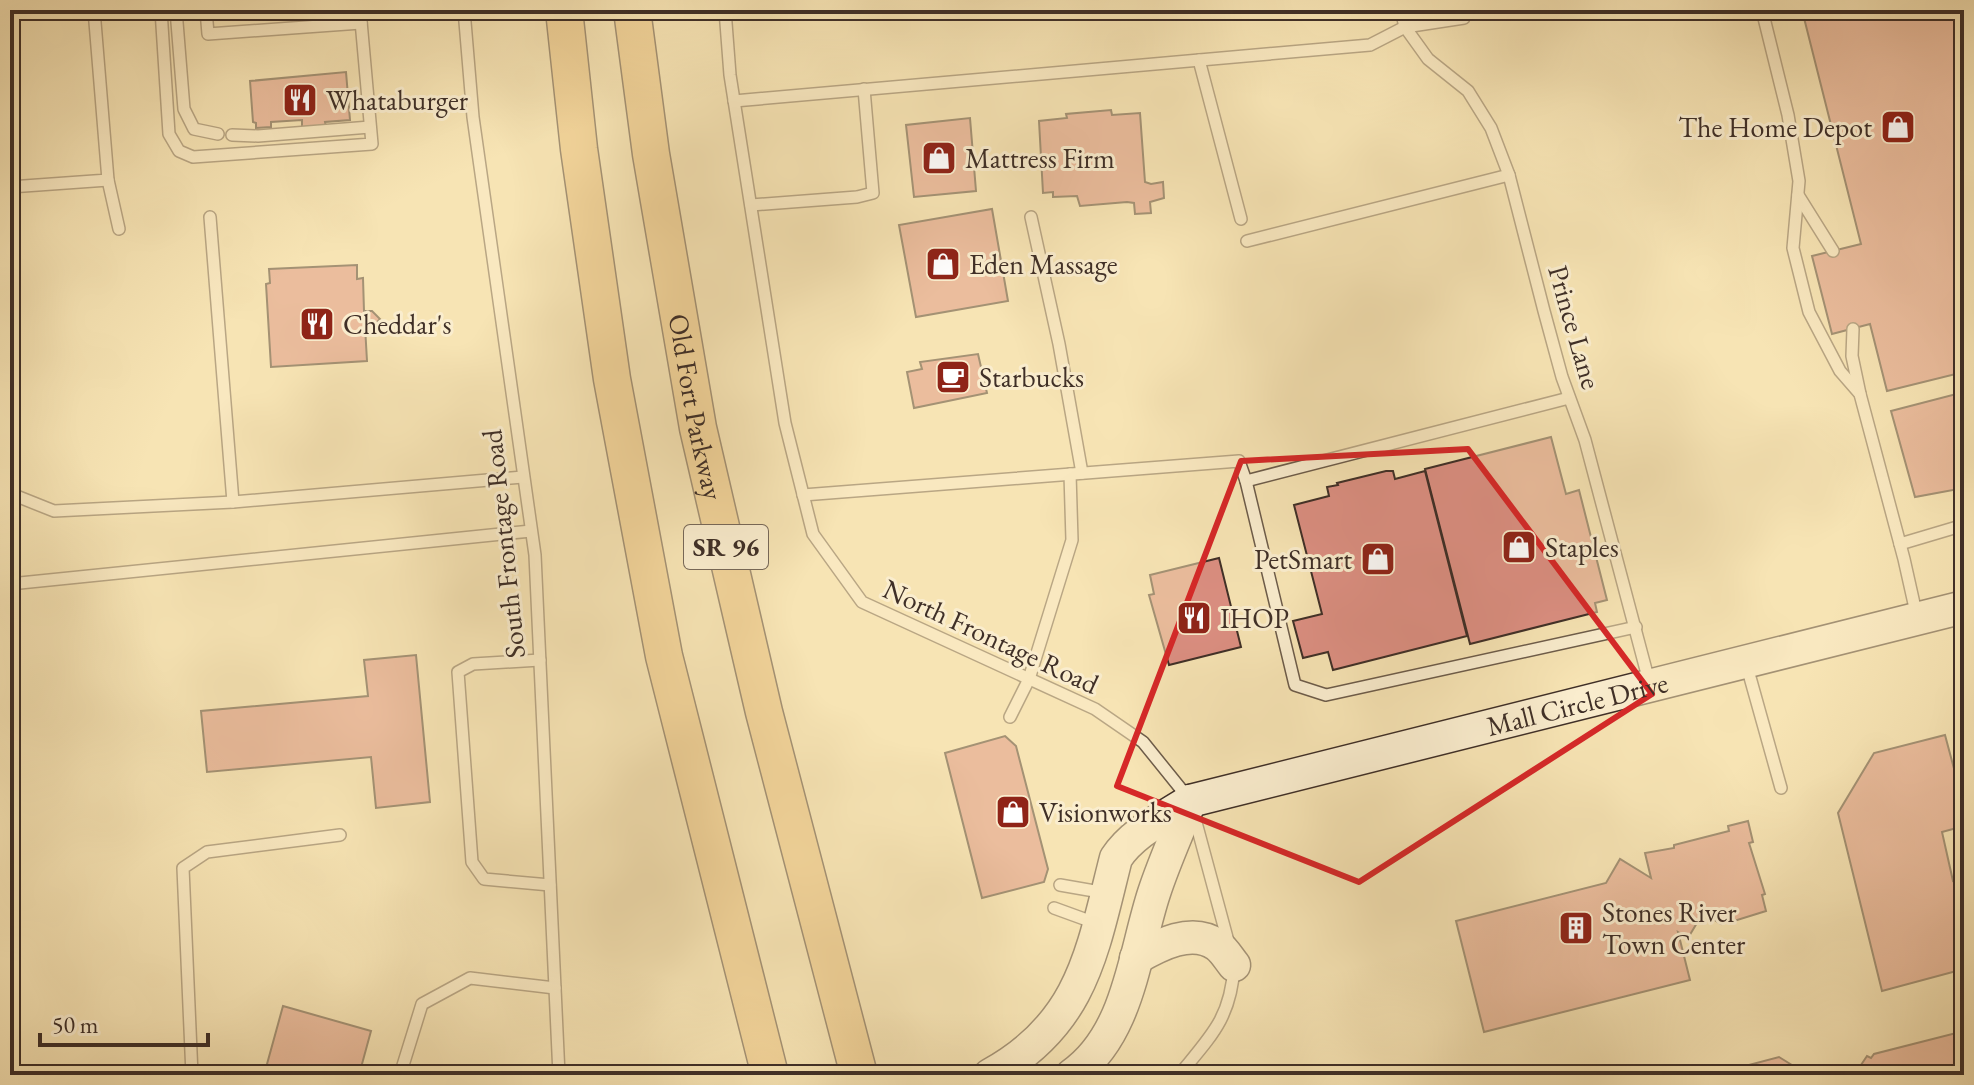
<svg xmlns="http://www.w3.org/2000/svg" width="1974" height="1085" viewBox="0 0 1974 1085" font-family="'EB Garamond',serif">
<rect width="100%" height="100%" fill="#f7e4b4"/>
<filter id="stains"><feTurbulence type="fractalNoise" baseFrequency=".0025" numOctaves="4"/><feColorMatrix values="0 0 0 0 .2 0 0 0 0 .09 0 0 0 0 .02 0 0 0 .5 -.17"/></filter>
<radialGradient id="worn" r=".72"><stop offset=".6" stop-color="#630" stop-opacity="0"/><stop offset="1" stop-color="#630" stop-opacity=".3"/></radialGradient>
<g fill="#dc8f82" stroke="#3f2f27" stroke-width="2">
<polygon points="1802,10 1964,10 1964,372 1887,391 1870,324 1832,334 1812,256 1861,244"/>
<polygon points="346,72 350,120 325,122 326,127 302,128 302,120 271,122 271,127 256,128 256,123 253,122 250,81"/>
<polygon points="1111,110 1112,115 1140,113 1145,182 1151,184 1163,182 1164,198 1150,202 1151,213 1135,214 1134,203 1127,202 1080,206 1077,196 1053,197 1053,192 1043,193 1039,121 1067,118 1066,114"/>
<polygon points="970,118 976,191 914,197 906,125"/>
<polygon points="992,209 1008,301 916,317 899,225"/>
<polygon points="357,265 357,279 363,278 364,311 372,311 380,319 374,326 365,326 367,361 271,367 266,284 270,283 269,269"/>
<polygon points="978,354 987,393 914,408 907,372 922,369 920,362"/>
<polygon points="1964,392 1964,488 1915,497 1891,411"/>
<polygon points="1551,437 1566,494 1579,490 1607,600 1595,603 1597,612 1470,644 1425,469"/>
<polygon points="1386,471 1393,471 1395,479 1425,471 1467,636 1333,670 1328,652 1303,658 1293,621 1322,614 1294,505 1329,496 1327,487 1338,485 1337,483"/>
<polygon points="1219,558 1241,647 1169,665 1149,595 1154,594 1150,575"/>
<polygon points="416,655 430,802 376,808 371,757 207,772 201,711 368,696 364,660"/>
<polygon points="1945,735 1964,806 1964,826 1942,832 1953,881 1964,879 1964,969 1882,991 1838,813 1874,753"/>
<polygon points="1005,736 1016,746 1048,869 1044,882 982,898 945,753"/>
<polygon points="1748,821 1753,842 1749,843 1765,894 1762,895 1766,911 1734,921 1726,920 1721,924 1703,913 1688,938 1678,932 1690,980 1484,1032 1456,921 1606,883 1620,859 1651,878 1645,853 1674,848 1674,845 1729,831 1728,826"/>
<polygon points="283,1006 371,1031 359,1075 264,1075"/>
<polygon points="1964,1031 1964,1075 1855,1074 1867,1056 1871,1058 1874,1054"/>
<polygon points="1779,1057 1808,1075 1711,1075"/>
</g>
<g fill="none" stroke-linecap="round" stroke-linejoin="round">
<g stroke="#6d5c4a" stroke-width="14">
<g id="lane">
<polyline points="161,10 169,134 179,151 193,157 372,144 360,10"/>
<polyline points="176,10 184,109 194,129 218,134"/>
<polyline points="206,10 208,34 361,23"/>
<polyline points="464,10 473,117 535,555 559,1075"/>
<polyline points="725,10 730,75 785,423 813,534 862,602 1095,709 1143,742 1189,799"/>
<polyline points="1401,10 1405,27 1428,59 1468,91 1491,128 1509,175 1544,311 1562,377 1585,440 1650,685"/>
<polyline points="1762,10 1788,115 1799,181 1793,248 1809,312 1840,371 1860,394 1904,559 1917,617"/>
<polyline points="1199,60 1241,219"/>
<polyline points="734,101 1370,45 1405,27 1464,18 1463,10"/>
<polyline points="232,135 258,136 370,127"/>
<polyline points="108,180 119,229"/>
<polyline points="10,187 108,180 94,10"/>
<polyline points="1798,195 1833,251"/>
<polyline points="751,205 857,197 873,193 864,89"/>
<polyline points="210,217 233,502"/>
<polyline points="1031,217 1059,344 1082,473"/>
<polyline points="1247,241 1509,175"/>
<polyline points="1853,329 1852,356 1860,394"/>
<polyline points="1246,481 1569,398"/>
<polyline points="10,490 14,495 54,511 233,502 523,477"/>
<polyline points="803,495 1239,461 1246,481 1295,685 1326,695 1636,627"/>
<polyline points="1900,544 1964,525"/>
<polyline points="10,584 531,531"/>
<polyline points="540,660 473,664 458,672 472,862 484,879 550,885"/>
<polyline points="1746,663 1781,788"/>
<polyline points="1010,717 1029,679 1072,540 1070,474"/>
<polyline points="1194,815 1229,945"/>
<polyline points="1060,885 1106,893"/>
<polyline points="1054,908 1098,924"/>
<polyline points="192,1075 183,868 207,852 340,835"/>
<polyline points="400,1075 422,1004 470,978 555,988"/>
<path d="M 1179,1075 C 1211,1036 1231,1018 1234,966"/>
</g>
</g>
<g stroke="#3f2f27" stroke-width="35">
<g id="secondary">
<path d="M 1136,958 C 1159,945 1192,927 1217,945 C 1224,950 1229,959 1234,965"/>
<path id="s1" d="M 990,1075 C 1083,1024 1092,952 1116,858 C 1133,832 1164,818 1190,801 L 1964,607"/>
<path d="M 1072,1075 C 1129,1035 1134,954 1154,893 C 1164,862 1178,832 1190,801"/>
</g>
</g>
<g stroke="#3f2f27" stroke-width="39">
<g id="primary">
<polyline points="564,10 579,149 612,379 664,656 770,1075"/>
<path id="s2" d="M 632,10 L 651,154 L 698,428 L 764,712 L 859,1075"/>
</g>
</g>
<use href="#lane" stroke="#faedce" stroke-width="11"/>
<use href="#secondary" stroke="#faedce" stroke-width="32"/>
<use href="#primary" stroke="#ecc27a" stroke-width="36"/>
</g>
<path d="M0 0H1974V1085H0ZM 1468,449 L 1652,694 L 1359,882 L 1117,786 L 1241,461 Z" fill="#f7e4b4" fill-opacity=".55" fill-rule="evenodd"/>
<path fill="none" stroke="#d62828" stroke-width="6" stroke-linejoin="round" d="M 1468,449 L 1652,694 L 1359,882 L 1117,786 L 1241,461 Z"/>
<defs>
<g id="restaurant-square" transform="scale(1.8)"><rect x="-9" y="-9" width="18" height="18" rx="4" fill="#8f2418" stroke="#faedce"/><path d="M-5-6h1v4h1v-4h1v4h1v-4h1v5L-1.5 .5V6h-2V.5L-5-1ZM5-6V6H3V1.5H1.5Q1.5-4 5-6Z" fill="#fff"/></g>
<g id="shop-square" transform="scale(1.8)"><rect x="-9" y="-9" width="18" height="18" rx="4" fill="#8f2418" stroke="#faedce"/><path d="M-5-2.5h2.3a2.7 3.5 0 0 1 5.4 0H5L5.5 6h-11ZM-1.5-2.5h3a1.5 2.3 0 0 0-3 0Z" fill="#fff"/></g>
<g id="cafe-square" transform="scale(1.8)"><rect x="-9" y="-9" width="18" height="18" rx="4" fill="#8f2418" stroke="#faedce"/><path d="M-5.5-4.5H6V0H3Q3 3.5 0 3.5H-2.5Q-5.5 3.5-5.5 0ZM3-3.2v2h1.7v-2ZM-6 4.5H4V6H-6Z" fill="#fff"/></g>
<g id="building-square" transform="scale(1.8)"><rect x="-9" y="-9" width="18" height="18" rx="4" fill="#8f2418" stroke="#faedce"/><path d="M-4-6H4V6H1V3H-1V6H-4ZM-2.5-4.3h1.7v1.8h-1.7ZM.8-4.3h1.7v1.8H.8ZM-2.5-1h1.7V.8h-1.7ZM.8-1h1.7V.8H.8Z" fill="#fff"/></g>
</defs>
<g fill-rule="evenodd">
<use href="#restaurant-square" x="300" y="100"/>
<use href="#shop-square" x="1898" y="127"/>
<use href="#shop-square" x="939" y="158"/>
<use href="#shop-square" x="943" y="264"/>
<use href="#restaurant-square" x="317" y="324"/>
<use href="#cafe-square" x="953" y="377"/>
<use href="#shop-square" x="1519" y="547"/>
<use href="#shop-square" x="1378" y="559"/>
<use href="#restaurant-square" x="1194" y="618"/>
<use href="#shop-square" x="1013" y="812"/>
<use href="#building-square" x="1576" y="928"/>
</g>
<g text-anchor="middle" stroke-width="6" stroke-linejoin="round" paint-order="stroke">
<rect fill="#faedce" stroke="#776859" stroke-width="2" x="684" y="525" width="84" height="44" rx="6"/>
<g font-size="26" font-weight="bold" fill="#3f2f27">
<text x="726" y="556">SR 96</text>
</g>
<g font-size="28" fill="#3f2f27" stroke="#faedce" text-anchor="start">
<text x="326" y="110">Whataburger</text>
<text x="1872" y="137" text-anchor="end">The Home Depot</text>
<text x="965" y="168">Mattress Firm</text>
<text x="969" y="274">Eden Massage</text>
<text x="343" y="334">Cheddar's</text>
<text x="979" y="387">Starbucks</text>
<text x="1545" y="557">Staples</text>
<text x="1352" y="569" text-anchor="end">PetSmart</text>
<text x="1220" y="628">IHOP</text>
<text x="1039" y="822">Visionworks</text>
<text x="1602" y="922">Stones River<tspan x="1602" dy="32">Town Center</tspan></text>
</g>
<g font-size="28" fill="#3f2f27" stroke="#faedce">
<text transform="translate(1575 327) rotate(74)" y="10">Prince Lane</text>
<text dy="10" stroke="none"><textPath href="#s2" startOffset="402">Old Fort Parkway</textPath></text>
<text transform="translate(503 544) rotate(-96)" y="10">South Frontage Road</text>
<text transform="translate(991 636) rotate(25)" y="10">North Frontage Road</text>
<text dy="10" stroke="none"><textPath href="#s1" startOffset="754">Mall Circle Drive</textPath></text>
</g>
</g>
<rect width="1974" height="1085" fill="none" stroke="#f7e4b4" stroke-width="40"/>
<rect x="12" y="12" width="1950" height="1061" fill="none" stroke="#3f2f27" stroke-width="4"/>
<rect x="20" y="20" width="1934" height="1045" fill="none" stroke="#3f2f27" stroke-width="2"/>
<path d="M40 1033v12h168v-12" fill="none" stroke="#3f2f27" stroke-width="4"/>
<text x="52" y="1033" font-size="24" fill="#3f2f27" stroke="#faedce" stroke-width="6" paint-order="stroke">50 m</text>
<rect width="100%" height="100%" filter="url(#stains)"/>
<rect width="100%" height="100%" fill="url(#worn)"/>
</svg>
